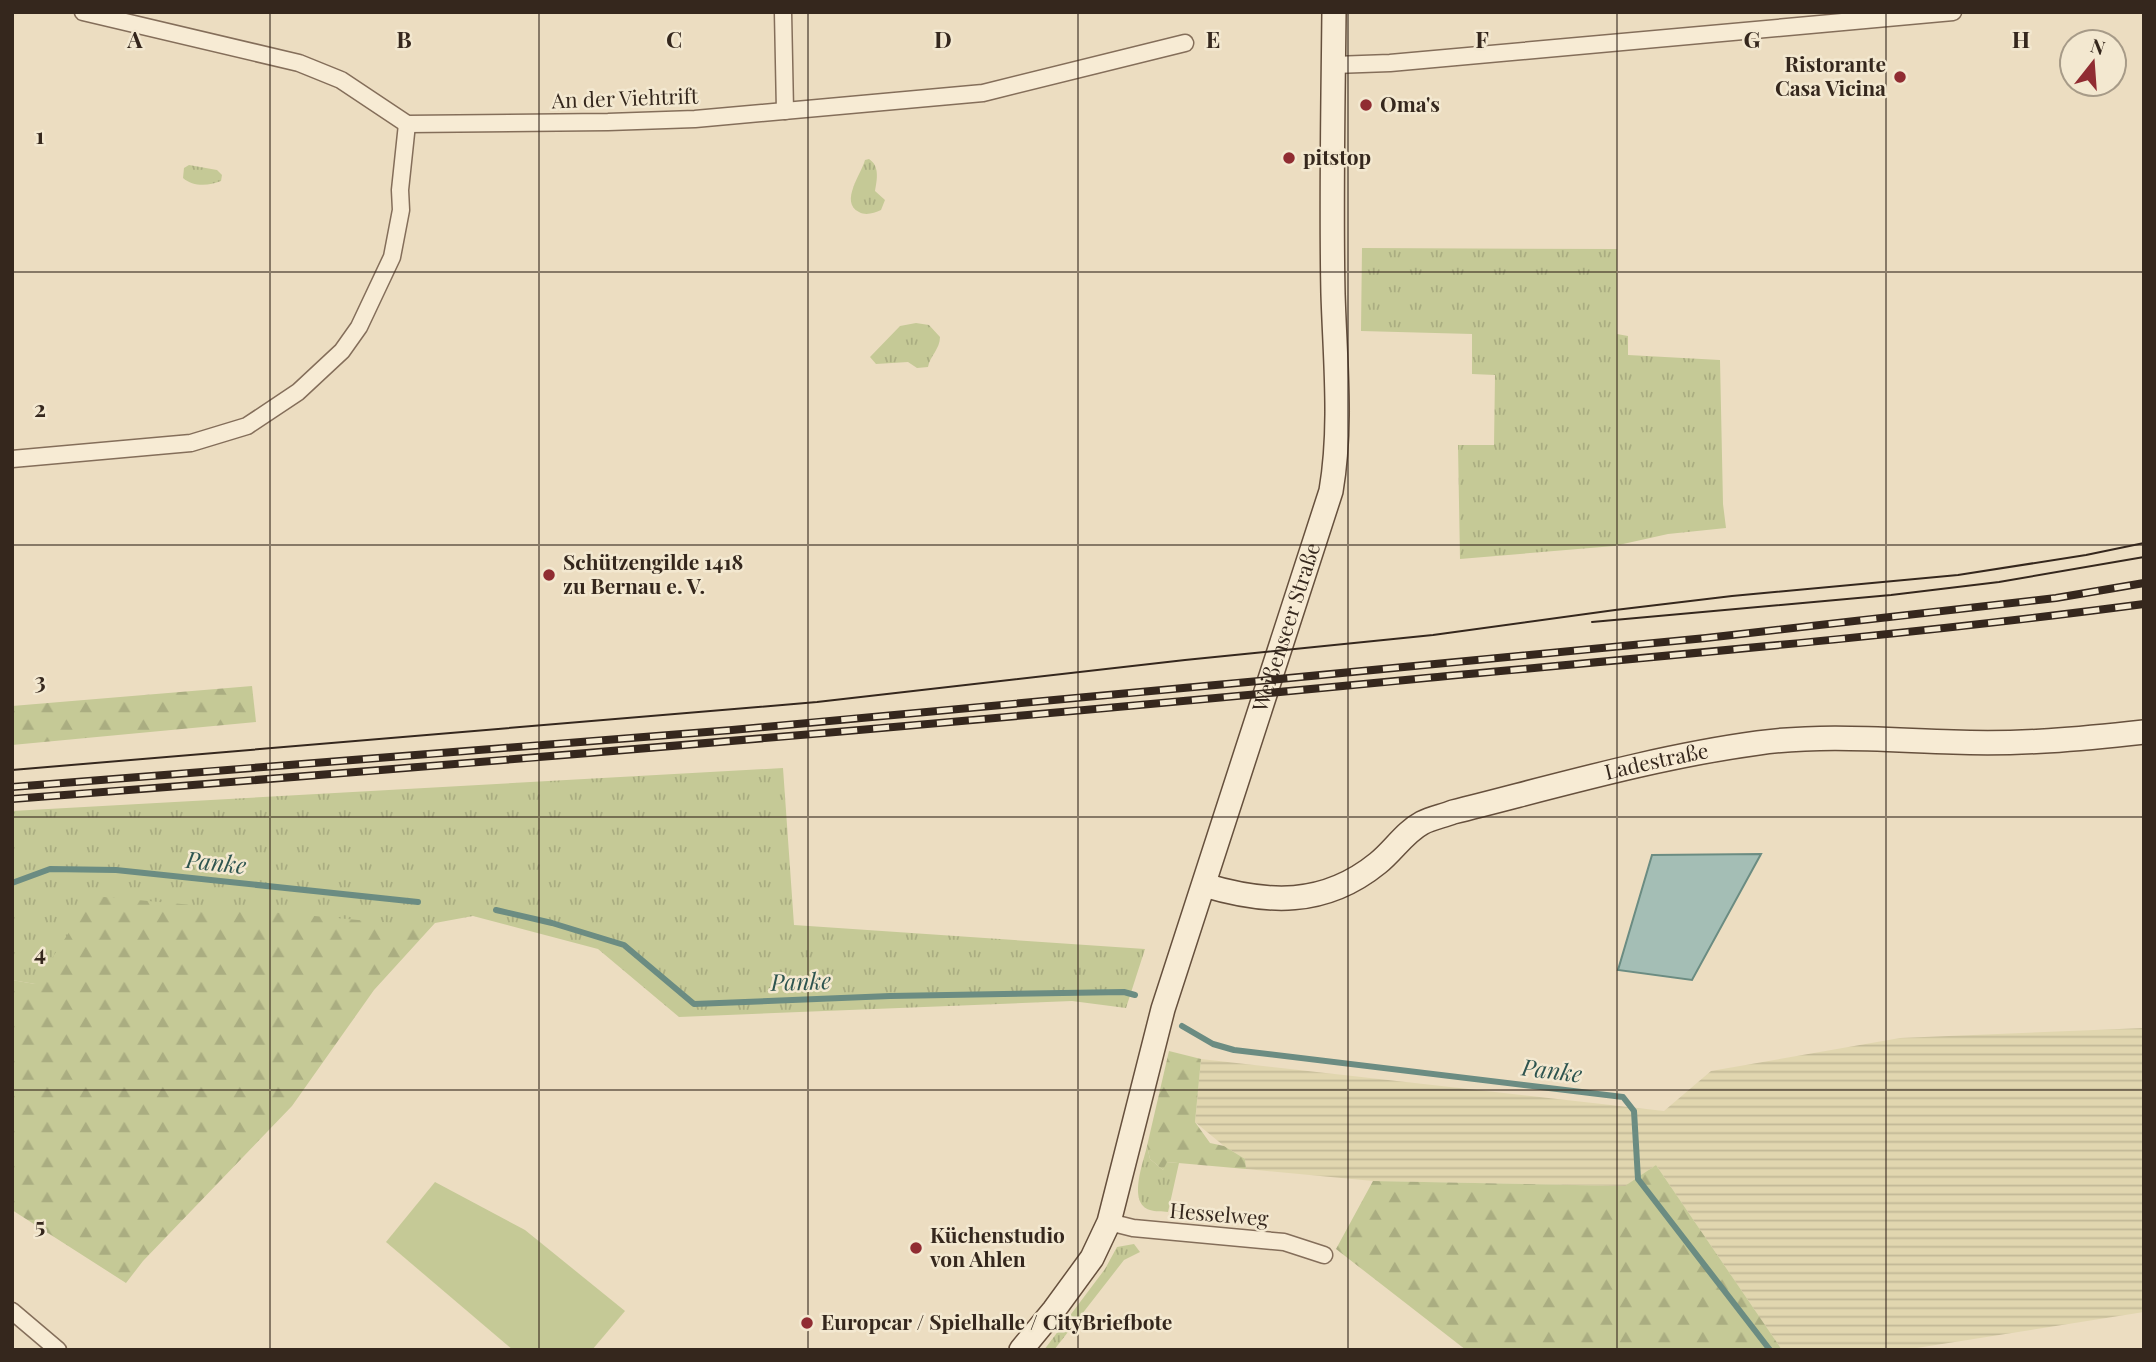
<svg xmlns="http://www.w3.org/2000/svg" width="2156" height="1362" viewBox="0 0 2156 1362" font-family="'Playfair Display',serif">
<defs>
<pattern id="farmland-rules" width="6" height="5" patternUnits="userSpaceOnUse" patternTransform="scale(1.75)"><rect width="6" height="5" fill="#e1d6af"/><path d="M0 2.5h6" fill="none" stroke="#c2b896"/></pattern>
<pattern id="grass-tufts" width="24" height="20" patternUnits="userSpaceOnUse" patternTransform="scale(1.75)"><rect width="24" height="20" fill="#c5c996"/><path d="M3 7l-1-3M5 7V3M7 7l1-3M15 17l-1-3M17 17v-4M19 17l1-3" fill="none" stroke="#aaad81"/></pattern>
<pattern id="forest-firs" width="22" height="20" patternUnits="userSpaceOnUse" patternTransform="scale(1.75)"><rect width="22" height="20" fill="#c5c996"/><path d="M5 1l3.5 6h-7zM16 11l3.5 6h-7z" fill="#aaad81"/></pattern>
</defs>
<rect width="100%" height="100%" fill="#ecddc1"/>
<polygon fill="url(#farmland-rules)" points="2144,1028 2144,1312 1904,1350 1782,1350 1656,1165 1626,1186 1373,1181 1246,1169 1245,1159 1224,1146 1195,1122 1201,1059 1664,1111 1711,1071 1900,1038"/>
<g fill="url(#grass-tufts)">
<path d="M 869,159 C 880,166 877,180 875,191 L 885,200 L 881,210 C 874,213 866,216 859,212 C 839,202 862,173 865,160 Z"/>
<path d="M 189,165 L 217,170 L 222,175 L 221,181 C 209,186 193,187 183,178 L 184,168 Z"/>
<polygon points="1362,248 1617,249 1617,334 1628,336 1628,355 1720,360 1723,504 1726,528 1668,534 1614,546 1460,559 1458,445 1494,445 1495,375 1472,374 1472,334 1361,331"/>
<path d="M 916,323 L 929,325 L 940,337 C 940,349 930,356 928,367 L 917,368 L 908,362 L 876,364 L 870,357 L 900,326 Z"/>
<polygon points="783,768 794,925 1145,949 1126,1008 1072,1001 679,1017 598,949 473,916 435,923 391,923 35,984 12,980 12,811"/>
<path d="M 1147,1146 L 1150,1159 L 1163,1170 L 1166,1162 L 1179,1163 L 1168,1212 C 1162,1211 1155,1212 1150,1210 C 1127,1203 1144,1161 1147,1146 Z"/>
<polygon points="1134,1244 1140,1252 1124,1260 1054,1350 1044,1350 1105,1269 1117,1247"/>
</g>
<g fill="url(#forest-firs)">
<polygon points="252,686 256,722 12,745 12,706"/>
<polygon points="93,896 391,923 435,923 374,990 292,1106 143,1261 126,1283 12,1210 12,980 35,984"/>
<polygon points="1169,1051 1201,1059 1195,1122 1210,1143 1224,1146 1245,1159 1246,1169 1167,1162 1163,1170 1150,1159 1147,1146"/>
<polygon points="1656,1165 1782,1350 1466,1350 1336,1249 1373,1181 1625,1186"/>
</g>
<polygon fill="#c5c996" points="435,1182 525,1230 625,1311 592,1350 513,1350 386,1242"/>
<polygon fill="#a4beb5" stroke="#6b8c82" stroke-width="2" points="1761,854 1692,980 1618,970 1652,855"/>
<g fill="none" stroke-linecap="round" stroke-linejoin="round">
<g stroke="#6b8c82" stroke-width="6">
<polyline points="12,883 50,869 116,870 418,902"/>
<polyline points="496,910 552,923 624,945 694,1004 890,996 1124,992 1135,995"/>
<polyline points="1182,1026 1213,1044 1234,1050 1623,1097 1634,1111 1638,1179 1770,1350"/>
</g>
<g stroke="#846e5a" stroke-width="19">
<g id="street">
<polyline points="83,12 299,63 341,80 407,124 608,122 695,119 983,93 1185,43"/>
<polyline points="783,12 785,111"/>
<polyline points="1334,65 1390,63 1953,12"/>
<polyline points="12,459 191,443 247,426 298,392 342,351 359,327 392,257 401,210 400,190 407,124"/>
<polyline points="1109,1222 1133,1228 1284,1242 1324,1255"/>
<polyline points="12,1311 58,1350"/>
</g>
</g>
<g stroke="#66503d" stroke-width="26">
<g id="secondary">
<path id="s1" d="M 1204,885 C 1267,904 1324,907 1378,863 C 1393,851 1405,832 1422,823 C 1431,818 1443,816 1453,812 C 1553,787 1655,757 1758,743 C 1822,734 1888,740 1953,742 C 2017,745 2081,739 2144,732"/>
<path id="s2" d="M 1021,1350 L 1054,1310 L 1092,1258 L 1109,1222 L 1163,1009 L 1331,491 C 1342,427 1335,359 1333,294 C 1331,201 1333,106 1334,12"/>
</g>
</g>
<use href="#street" stroke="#f7ebd4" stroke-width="16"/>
<use href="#secondary" stroke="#f7ebd4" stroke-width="23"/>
<g stroke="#35271d" stroke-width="2">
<polyline points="1592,622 1891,595 1999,582 2144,557"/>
<polyline points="12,770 817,702 1185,660 1433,635 1615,610 1732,596 1958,575 2086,555 2144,543"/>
</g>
<g stroke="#35271d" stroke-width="8">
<g id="rail">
<polyline points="12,787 732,730 1248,682 1706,638 2056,598 2144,583"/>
<path d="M 12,799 C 481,763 949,724 1416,679 C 1659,656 1902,636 2144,604"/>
</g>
</g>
<use href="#rail" stroke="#f3e8d0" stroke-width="5" stroke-dasharray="16" stroke-linecap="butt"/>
</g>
<path fill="none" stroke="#35271d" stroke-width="2" stroke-opacity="0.55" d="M 270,12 L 270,1350M 539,12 L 539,1350M 808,12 L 808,1350M 1078,12 L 1078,1350M 1348,12 L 1348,1350M 1617,12 L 1617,1350M 1886,12 L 1886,1350M 12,272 L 2144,272M 12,545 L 2144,545M 12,817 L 2144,817M 12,1090 L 2144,1090"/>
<g fill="#902c32" stroke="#f3e8d0" stroke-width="2.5">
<circle cx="1900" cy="77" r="7"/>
<circle cx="1366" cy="105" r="7"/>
<circle cx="1289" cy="158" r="7"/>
<circle cx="549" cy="575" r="7"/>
<circle cx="916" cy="1248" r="7"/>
<circle cx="807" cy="1323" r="7"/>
</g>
<g text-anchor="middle" stroke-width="5" stroke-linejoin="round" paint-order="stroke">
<g font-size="21" font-weight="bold" fill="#35271d" stroke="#f3e8d0" text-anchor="start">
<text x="1886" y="72" text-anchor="end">Ristorante<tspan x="1886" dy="24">Casa Vicina</tspan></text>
<text x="1380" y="112">Oma's</text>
<text x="1303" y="165">pitstop</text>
<text x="563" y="570">Schützengilde 1418<tspan x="563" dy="24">zu Bernau e. V.</tspan></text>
<text x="930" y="1243">Küchenstudio<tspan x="930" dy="24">von Ahlen</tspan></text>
<text x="821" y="1330">Europcar / Spielhalle / CityBriefbote</text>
</g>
<g font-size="21" fill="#35271d" stroke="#f3e8d0">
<text transform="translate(625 99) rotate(-2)" y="7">An der Viehtrift</text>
<text dy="7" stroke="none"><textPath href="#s2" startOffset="777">Weißenseer Straße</textPath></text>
<text dy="7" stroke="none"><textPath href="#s1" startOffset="486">Ladestraße</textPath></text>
<text transform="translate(1219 1215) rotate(5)" y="7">Hesselweg</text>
</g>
<g font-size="23" font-style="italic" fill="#2d544f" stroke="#f3e8d0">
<text transform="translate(216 863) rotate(6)" y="8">Panke</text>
<text transform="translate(801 982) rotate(-2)" y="8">Panke</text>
<text transform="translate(1552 1071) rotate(7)" y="8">Panke</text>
</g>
</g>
<g font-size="23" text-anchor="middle" font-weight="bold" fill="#35271d" stroke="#f3e8d0" stroke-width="5" stroke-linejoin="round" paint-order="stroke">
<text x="135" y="48">A</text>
<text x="404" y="48">B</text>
<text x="674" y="48">C</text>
<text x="943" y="48">D</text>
<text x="1213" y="48">E</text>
<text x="1482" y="48">F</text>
<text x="1752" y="48">G</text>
<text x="2021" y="48">H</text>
<text x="40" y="144">1</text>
<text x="40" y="417">2</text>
<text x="40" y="689">3</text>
<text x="40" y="961">4</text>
<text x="40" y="1234">5</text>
</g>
<rect width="2156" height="1362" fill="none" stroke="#35271d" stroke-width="28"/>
<g transform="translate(2093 63) rotate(17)"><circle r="33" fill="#f3e8d0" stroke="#a79b88" stroke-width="2"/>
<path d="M0-5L12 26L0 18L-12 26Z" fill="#902c32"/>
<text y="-10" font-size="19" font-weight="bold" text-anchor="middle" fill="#35271d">N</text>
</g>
</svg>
